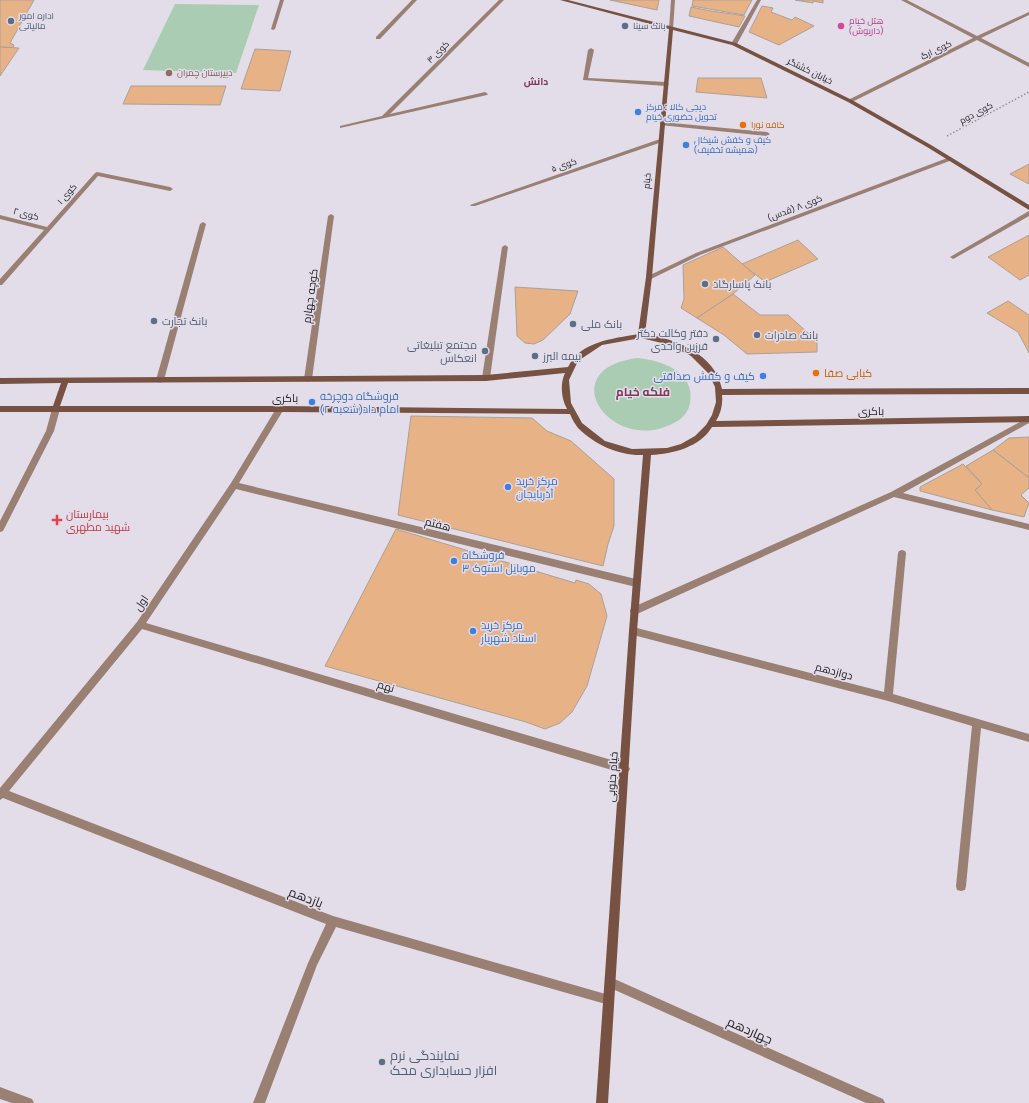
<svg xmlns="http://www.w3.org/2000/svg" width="1029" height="1103" viewBox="0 0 1029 1103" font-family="'DM Sans',Cairo,sans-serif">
<rect width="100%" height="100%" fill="#e2dde9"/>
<g fill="#a9ccb2">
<polygon points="175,4 259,5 236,73 143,70"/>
<path d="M 637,358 C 661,360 696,372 690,403 C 689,409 685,416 679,420 C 616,461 548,370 637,358 Z"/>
</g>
<g fill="#e6b286" stroke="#aba098">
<polygon points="0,0 34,0 10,43 14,45 13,48 0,47"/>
<polygon points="610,0 659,0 657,10"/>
<polygon points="693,0 752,0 744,15 692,6"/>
<polygon points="795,0 823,0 823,3 813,1 813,3"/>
<polygon points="762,6 773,8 771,12 792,20 795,17 814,26 779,45 749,32"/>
<polygon points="691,7 711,11 745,16 739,27 689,16"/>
<polygon points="0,47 19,48 0,76"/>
<polygon points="255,49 291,51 280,91 241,89"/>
<polygon points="698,78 761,78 767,98 696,92"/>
<polygon points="131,86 226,86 220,105 123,104"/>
<polygon points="1029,164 1029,184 1010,174"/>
<polygon points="1029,235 1029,275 1020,280 988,257"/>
<polygon points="798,240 818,259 765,282 742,264"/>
<polygon points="723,247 755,275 733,294 697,318 681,308 684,299 683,265"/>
<polygon points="515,287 578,291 570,314 543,340 534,344 525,343 517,336"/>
<polygon points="733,294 760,315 788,315 817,341 817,352 747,354 724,335 697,318"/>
<polygon points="1008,301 1029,315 1029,353 1018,332 987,313"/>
<polygon points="411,416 532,418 547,431 571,441 614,479 614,526 608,544 603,566 398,515"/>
<polygon points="1029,437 1029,478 993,450 1009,438"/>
<polygon points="993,450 1029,478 1029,488 1021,495 1029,503 1024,517 992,510 975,490 982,484 966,466"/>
<polygon points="963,464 982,484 975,490 992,510 920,491 920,487"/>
<polygon points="396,529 575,583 576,580 589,584 601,594 607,616 587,686 572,712 560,723 545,729 526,722 325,666"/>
</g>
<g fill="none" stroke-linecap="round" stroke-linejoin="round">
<polyline stroke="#938f98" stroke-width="1.5" stroke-dasharray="1.5 2" stroke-linecap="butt" points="947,136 1029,92"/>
<polygon fill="#9a7f73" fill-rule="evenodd" points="56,406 60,409 54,431 3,531 0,532 0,521 46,431 52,409"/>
<g fill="#9a7f73" fill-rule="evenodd">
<polygon points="280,0 284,0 275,29 273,30 271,29"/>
<polygon points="412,0 417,0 380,39 376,39 376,37"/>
<polygon points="499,0 504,0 390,114 485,92 488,94 487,95 340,128 340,126 382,116"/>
<polygon points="671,0 675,0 673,29 671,30 669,29"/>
<polygon points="757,0 761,0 737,44 732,45 731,44"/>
<polygon points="901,0 907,0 977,36 1029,12 1029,15 981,38 1029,63 1029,67 977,40 852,102 848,102 848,100 973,38"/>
<polygon points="591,48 594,50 588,78 666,82 669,84 666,86 583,80 588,50"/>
<polygon points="662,122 767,132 770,134 767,136 660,125 660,123"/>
<polygon points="660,139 663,141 662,142 475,206 471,206 470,205"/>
<polygon points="950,157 952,158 952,160 700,255 651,279 647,279 646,277 696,253"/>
<polygon points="97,172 170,187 173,189 170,191 98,176 2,285 0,285 0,279 44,230 0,219 0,215 47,227 95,173"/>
<polygon points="1029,211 1029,216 955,258 953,259 950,257"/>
<polygon points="331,214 334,216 312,379 308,382 304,379 328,216"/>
<polygon points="203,222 206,224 164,380 160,383 156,380 200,224"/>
<polygon points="505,245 508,247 490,378 486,381 482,378 502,247"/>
<polygon points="280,406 284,409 239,483 636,579 639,580 640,583 639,586 636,587 236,489 146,623 625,764 628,766 630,769 628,772 625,774 142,629 9,791 333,916 609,995 613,996 614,1000 613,1004 609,1005 336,927 317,965 265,1103 253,1103 308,963 326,924 3,798 0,800 0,788 137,622 231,483 277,407"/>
<polygon points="1029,417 1029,423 903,493 1029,524 1029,530 894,497 637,614 634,615 631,614 630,611 631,608 891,492"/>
<polygon points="902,550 905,551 906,553 893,694 1029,734 1029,742 981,728 966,886 965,890 961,891 957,890 956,886 972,726 888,701 633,635 630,634 629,631 630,628 633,627 884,692 898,553 899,551"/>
<polygon points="610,977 883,1099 885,1103 866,1103 606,986 605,982 606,978"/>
<polygon points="0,1087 32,1099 34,1103 12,1103 0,1099"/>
</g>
<path fill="#775141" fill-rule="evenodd" d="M 560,0 L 568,0 L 736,43 L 852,100 L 931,145 L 1029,205 L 1029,210 L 927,147 L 848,102 L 732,45 L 673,30 L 652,277 L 645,334 C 676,339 715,354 722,389 L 1029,388 L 1029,394 L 722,395 C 723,404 721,413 716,421 L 1029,416 L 1029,422 L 712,427 C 700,447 673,454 651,455 L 637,631 L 608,1103 L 596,1103 L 629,631 L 643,455 C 620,456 595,445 578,428 C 575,424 572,419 570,414 L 280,412 L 0,412 L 0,406 L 53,406 L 61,383 L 0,384 L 0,378 L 486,375 L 568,367 C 581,341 612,339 638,334 L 646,277 L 669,29 ZM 641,338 L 670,345 L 691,356 L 709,374 L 715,387 L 716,402 L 712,415 L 706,425 L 695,436 L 681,444 L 667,448 L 632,449 L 605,441 L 582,423 L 571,403 L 569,380 L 578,361 L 602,345 ZM 565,373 C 560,383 561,399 567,409 L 280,406 L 60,406 L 68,383 L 486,381 Z"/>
</g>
<g fill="#5c6f8a" stroke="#e2dde9" stroke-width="1.5">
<circle cx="11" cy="21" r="4"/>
<circle cx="625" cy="26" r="4"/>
<circle cx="705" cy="284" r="4"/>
<circle cx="154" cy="321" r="4"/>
<circle cx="573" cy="324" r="4"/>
<circle cx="757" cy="335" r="4"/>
<circle cx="716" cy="339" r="4"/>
<circle cx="485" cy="351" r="4"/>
<circle cx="535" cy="356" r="4"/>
<circle cx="382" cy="1062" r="4"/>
</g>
<circle fill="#d1479c" stroke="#e2dde9" stroke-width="1.5" cx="841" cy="26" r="4"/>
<circle fill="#8d6e63" stroke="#e2dde9" stroke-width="1.5" cx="169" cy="73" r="4"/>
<g fill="#3f7fe0" stroke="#e2dde9" stroke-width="1.5">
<circle cx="638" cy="112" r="4"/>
<circle cx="686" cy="145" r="4"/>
<circle cx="763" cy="376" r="4"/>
<circle cx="312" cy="402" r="4"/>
<circle cx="508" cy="487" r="4"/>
<circle cx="454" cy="561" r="4"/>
<circle cx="473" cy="631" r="4"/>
</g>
<g fill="#e8710a" stroke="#e2dde9" stroke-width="1.5">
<circle cx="743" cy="125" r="4"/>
<circle cx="816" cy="373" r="4"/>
</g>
<path fill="#e0444e" stroke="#e2dde9" stroke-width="1.5" d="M55 514h4v4h4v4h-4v4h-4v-4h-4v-4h4z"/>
<g text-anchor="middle" stroke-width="3" stroke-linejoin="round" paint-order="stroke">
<g font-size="9" fill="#4e5e75" stroke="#e2dde9" text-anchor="start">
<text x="19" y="19">اداره امور<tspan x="19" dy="10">مالیاتی</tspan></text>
<text x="633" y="29">بانک سینا</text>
</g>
<g font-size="9" fill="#b23c85" stroke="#e2dde9" text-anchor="start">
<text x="849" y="24">هتل خیام<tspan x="849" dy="10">(داریوش)</tspan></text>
</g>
<g font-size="9" fill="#1e1c20" stroke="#e2dde9">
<text transform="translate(936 50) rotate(-26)" y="3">کوی ارگ</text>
<text transform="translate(438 52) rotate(-45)" y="3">کوی ۳</text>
<text transform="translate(810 71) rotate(26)" y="3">خیابان کشتگر</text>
<text transform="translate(976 113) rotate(-28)" y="3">کوی دوم</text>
<text transform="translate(564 165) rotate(-19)" y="3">کوی ۵</text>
<text transform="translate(647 181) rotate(-85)" y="3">خیام</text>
<text transform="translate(67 194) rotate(-48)" y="3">کوی ۱</text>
<text transform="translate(795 208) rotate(-21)" y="3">کوی ۸ (قدس)</text>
<text transform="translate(26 214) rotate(14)" y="3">کوی ۲</text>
</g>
<g font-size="9" fill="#785e54" stroke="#e2dde9" text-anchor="start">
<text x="177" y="76">دبیرستان چمران</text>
</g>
<g font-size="9" fill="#366cbe" stroke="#e2dde9" text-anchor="start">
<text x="646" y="110">دیجی کالا : مرکز<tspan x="646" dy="10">تحویل حضوری خیام</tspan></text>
<text x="694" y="143">کیف و کفش شیکال<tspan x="694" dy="10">(همیشه تخفیف)</tspan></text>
</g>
<g font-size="9" fill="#c56008" stroke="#e2dde9" text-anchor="start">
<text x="751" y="128">کافه نورا</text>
</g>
<g font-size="10" font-weight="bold" fill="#7c3958" stroke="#e2dde9">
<text x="536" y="85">دانش</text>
</g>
<g font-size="11" fill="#4e5e75" stroke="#e2dde9" text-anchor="start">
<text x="713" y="288">بانک پاسارگاد</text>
<text x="162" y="325">بانک تجارت</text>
<text x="581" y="328">بانک ملی</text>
<text x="708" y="337" text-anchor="end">دفتر وکالت دکتر<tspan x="708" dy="13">فرزین واحدی</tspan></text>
<text x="765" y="339">بانک صادرات</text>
<text x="477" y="349" text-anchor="end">مجتمع تبلیغاتی<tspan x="477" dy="13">انعکاس</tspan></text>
<text x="543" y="360">بیمه البرز</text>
</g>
<g font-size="11" fill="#1e1c20" stroke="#e2dde9">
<text transform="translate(310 296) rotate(-82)" y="4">کوچه چهارم</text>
<text x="285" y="402">باکری</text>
<text transform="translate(871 411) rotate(-1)" y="4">باکری</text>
<text transform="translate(438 524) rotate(14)" y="4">هفتم</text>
<text transform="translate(141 603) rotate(-56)" y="4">اول</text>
<text transform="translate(834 671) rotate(15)" y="4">دوازدهم</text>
<text transform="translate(386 686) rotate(17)" y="4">نهم</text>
<text transform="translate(612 777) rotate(-86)" y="4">خیام جنوبی</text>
</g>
<g font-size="11" fill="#c56008" stroke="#e2dde9" text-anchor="start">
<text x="824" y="377">کبابی صفا</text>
</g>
<g font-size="11" fill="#366cbe" stroke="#e2dde9" text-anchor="start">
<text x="755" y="380" text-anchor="end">کیف و کفش صداقتی</text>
<text x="320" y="400">فروشگاه دوچرخه<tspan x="320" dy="13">امام داد(شعبه ۲)</tspan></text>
<text x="516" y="485">مرکز خرید<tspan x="516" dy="13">آذربایجان</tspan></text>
<text x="462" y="559">فروشگاه<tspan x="462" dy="13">موبایل استوک ۳</tspan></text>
<text x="481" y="629">مرکز خرید<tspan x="481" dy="13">استاد شهریار</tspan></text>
</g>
<g font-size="11" fill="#be3a42" stroke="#e2dde9" text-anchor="start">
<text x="66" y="518">بیمارستان<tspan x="66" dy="13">شهید مطهری</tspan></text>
</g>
<g font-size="12" font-weight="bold" fill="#7c3958" stroke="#e2dde9">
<text x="643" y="396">فلکه خیام</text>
</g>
<g font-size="13" fill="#1e1c20" stroke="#e2dde9">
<text transform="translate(306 897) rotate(21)" y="5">یازدهم</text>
<text transform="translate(750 1030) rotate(24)" y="5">چهاردهم</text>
</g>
<g font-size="13" fill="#4e5e75" stroke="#e2dde9" text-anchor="start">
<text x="390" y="1060">نمایندگی نرم<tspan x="390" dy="15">افزار حسابداری محک</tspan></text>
</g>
</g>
</svg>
